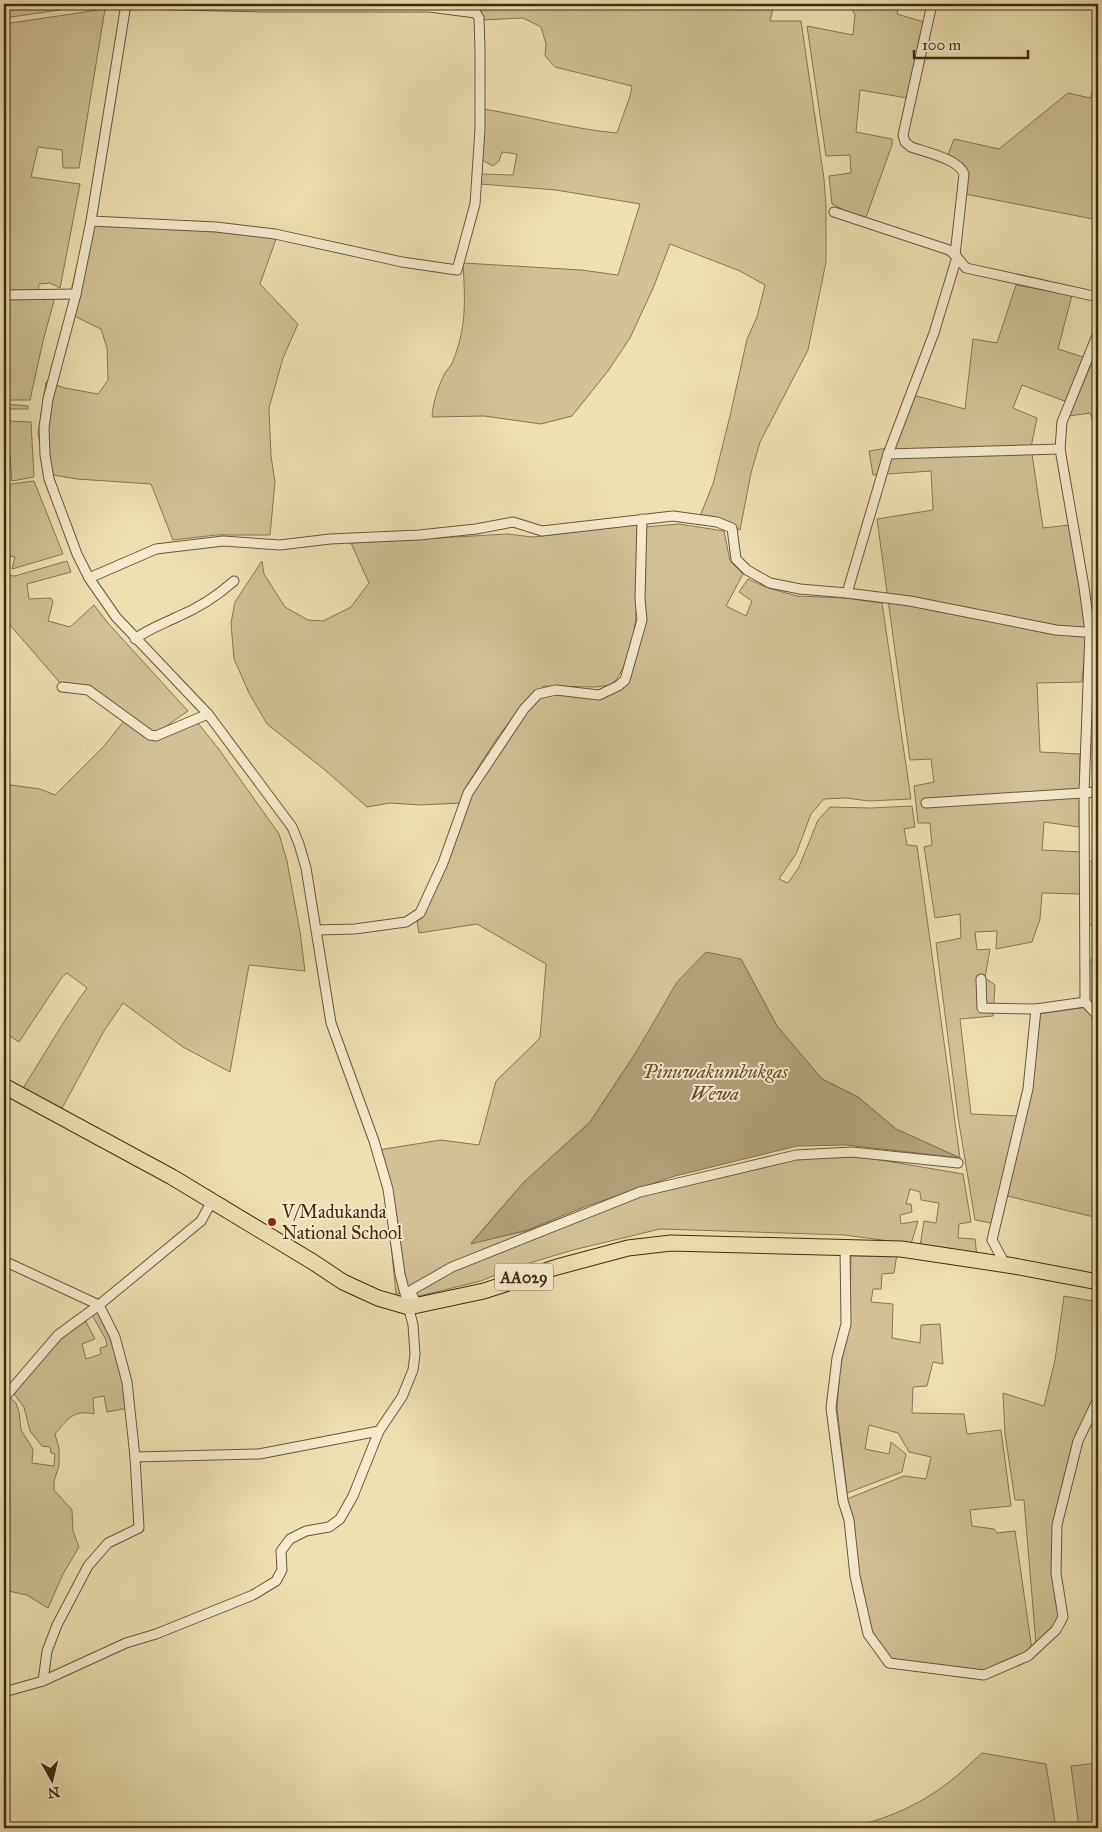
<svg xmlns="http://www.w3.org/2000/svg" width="1102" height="1832" viewBox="0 0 1102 1832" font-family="'IM FELL Great Primer',serif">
<rect width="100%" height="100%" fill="#ede0b1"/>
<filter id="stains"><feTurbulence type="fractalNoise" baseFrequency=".004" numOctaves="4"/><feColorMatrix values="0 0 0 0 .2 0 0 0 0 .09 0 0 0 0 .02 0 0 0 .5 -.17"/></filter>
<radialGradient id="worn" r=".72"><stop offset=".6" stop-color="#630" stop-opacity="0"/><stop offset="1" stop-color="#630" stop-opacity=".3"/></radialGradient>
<g fill="#d0c196" stroke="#8a7453">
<polygon points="4,4 102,4 4,18"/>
<path d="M 432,4 L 774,4 L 770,21 L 801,21 L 824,179 L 826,207 L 826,262 L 808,350 L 760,442 L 751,473 L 740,530 L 724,522 L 700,516 L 713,484 L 730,416 L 747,339 L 757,317 L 765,285 L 740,271 L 670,244 L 654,286 L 630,338 L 608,371 L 572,416 L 541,424 L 484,416 L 432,417 C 433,403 437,390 443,377 C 445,371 451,367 453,361 C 467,326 465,299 463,263 L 581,270 L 618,275 L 640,204 L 556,190 L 480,184 L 481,174 L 513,175 L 517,154 L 502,152 L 499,161 L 493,166 L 480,159 L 483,109 C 528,116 571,129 617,133 L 630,96 L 632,86 L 555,67 L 545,56 L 546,44 L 541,27 L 523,18 L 482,20 Z"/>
<polygon points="849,4 899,4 897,14 924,22 907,98 860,90 856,132 892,139 892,145 865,220 832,204 829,176 851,173 850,155 826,156 807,26 853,35 855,15"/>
<polygon points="105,9 79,168 63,168 62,150 38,147 31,177 80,184 60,288 50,283 39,284 38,292 4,294 4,24"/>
<polygon points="1098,79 1098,220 965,194 966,174 965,166 947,157 954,139 999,149 1068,93 1090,98"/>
<polygon points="87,224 226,231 276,239 260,284 298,324 283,358 269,408 271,456 275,482 270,535 216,535 173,540 151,484 77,479 47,474 38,434 46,382 65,388 98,394 108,380 107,348 101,329 70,314 72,287"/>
<polygon points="1016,285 1072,295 1058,349 1086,358 1067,402 1022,385 1013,408 1037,418 1031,447 1043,528 1070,525 1087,628 1082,682 1037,683 1040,752 1080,754 1079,827 1044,822 1042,850 1082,852 1080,894 1042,893 1040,919 1032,942 996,949 997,931 975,932 977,950 990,949 985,978 995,985 993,1016 960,1019 971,1114 1018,1116 1024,1086 1032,1015 1087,1007 1090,960 1098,959 1098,1252 1094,1252 1094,1217 999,1194 991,1223 975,1220 958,1117 936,943 961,938 960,914 935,918 924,847 932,845 930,823 918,823 914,786 934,782 931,759 910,760 877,519 933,510 931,471 873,475 869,451 894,447 913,395 965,409 973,339 997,343"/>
<polygon points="4,296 31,296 44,300 55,297 43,341 30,400 4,400"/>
<polygon points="1098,348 1098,436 1090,413 1069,416"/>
<polygon points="4,404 28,406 28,409 10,409 10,421 31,422 34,477 12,481 10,457 4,457"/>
<polygon points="34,481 63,554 12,569 15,557 4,555 4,485"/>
<path d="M 639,524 C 631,577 649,640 612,685 L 595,687 L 544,686 L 525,701 L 495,741 L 464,790 L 461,803 L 420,805 L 390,803 L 367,807 L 325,770 L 267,724 L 249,693 L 234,659 L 231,623 L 235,602 L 262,561 L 264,574 L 285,607 L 308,620 L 323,621 L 351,607 L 369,583 L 351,543 L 507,534 L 533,537 Z"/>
<polygon points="679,524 724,531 730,561 743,574 726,606 746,616 752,601 739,592 748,579 768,588 797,596 845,598 882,603 911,799 869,801 846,798 824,799 811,814 796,854 779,879 788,883 799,867 818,820 830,807 871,808 912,806 915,827 904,829 907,845 917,846 960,1158 896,1129 858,1097 822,1079 777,1026 741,959 635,1054 590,1122 524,1182 471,1243 526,1231 588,1208 582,1214 472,1258 408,1292 396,1294 386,1194 372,1151 441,1140 479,1145 496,1081 540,1038 546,964 477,924 419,933 417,921 435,891 470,794 527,709 540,697 553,693 590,697 627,681 642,600 645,527"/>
<polygon points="67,561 71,572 27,584 29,599 51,598 53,602 48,621 70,627 94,605 107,622 188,711 155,734 90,688 61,684 4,618 4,575 15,576"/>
<path d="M 193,717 L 218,748 L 279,834 L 287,861 L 300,932 L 305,971 L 249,965 L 230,1072 L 183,1047 L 123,1003 L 104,1031 L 60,1112 L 21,1091 C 43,1057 63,1021 87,988 L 67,973 L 62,977 L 19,1042 L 4,1032 L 4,784 L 40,789 L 55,795 L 104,746 L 124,721 L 143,736 L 158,739 Z"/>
<rect x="1088" y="861" width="10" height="64"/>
<polygon points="851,1155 963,1174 971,1222 959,1224 958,1238 975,1239 977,1257 920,1246 924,1221 936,1223 939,1203 921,1200 920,1192 910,1189 906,1204 911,1204 912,1212 900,1215 901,1224 918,1221 911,1244 845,1235 660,1229 573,1250 510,1269 481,1281 415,1297 413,1292 453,1270 641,1195 796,1159"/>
<polygon points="851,1251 897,1254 894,1273 882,1274 881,1289 873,1289 871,1302 893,1304 892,1338 920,1343 921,1325 940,1324 943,1364 933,1362 927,1386 913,1387 912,1413 964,1414 967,1434 1001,1430 1011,1506 970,1510 972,1526 994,1529 997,1533 1015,1531 1032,1650 983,1673 891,1660 871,1632 858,1574 852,1520 847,1499 904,1476 926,1479 931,1457 909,1452 898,1433 869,1425 865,1449 889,1454 891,1442 906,1454 902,1472 847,1493 837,1408 840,1367 850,1324"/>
<polygon points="1064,1296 1098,1302 1098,1386 1075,1440 1054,1524 1059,1618 1051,1631 1036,1644 1024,1500 1015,1500 1005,1434 1003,1393 1044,1406 1055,1360"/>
<path d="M 98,1307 L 115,1344 L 128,1408 L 107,1412 L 104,1396 L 93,1398 L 94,1414 C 73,1409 67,1420 55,1434 L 59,1448 L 59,1466 L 54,1481 L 54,1490 L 72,1510 L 73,1531 L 79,1547 L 63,1574 L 48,1608 L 27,1595 L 4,1590 L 4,1403 L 8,1396 L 16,1403 L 19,1412 L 21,1430 L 33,1449 L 32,1463 L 54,1466 L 55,1454 L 51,1453 L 50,1447 L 42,1446 L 30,1431 L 24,1407 L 11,1390 L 57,1341 L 85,1320 L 95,1339 L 82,1344 L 86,1359 L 101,1354 L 100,1348 L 107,1346 L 106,1340 L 91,1313 Z"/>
<path d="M 982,1753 L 1046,1764 L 1056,1828 L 846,1828 C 883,1821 920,1805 949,1782 C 961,1773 971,1763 982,1753 Z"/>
<polygon points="1098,1763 1098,1828 1079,1828 1071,1766"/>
</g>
<polygon fill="#b4a17a" stroke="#877150" points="706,952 741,959 777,1026 822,1079 858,1097 896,1129 960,1158 847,1145 797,1146 675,1176 587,1206 527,1230 471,1244 524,1182 590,1122 635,1054 677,982"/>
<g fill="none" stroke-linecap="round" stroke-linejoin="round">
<g stroke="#6e5638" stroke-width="11">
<g id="minor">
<path d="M 932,4 L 903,135 L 905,142 L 911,147 C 925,152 959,159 964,174 L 955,255 L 966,268 L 1098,297"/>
<polyline points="834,212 949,250 955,255"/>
<polyline points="91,221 216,227 275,234 402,262 457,270 475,204 480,129 480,49 479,18 476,13 429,7 270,7 131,4"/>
<polyline points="4,295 76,294"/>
<polyline points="888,454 1060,449"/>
<polyline points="89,578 156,549 223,541 280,545 330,539 419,535 476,529 513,522 542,531 673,516 717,522 732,528 736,559 747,570 770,583 800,589 847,593 910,601 1056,630 1098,633"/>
<polyline points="847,593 888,454 934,333 957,257"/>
<path d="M 135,639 C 148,629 163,624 177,617 C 199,608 217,596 234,581"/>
<polyline points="62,687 88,690 150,735 156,736 208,714"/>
<polyline points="926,803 1098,792"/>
<polyline points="317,930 355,929 406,922 420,913 443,863 468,793 524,709 538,694 556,690 599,695 618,686 625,680 642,620 640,599 642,519"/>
<polyline points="981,979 982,1008 1036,1009"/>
<polyline points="1085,1002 1098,1016"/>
<polyline points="845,1247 846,1324 837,1358 831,1408 843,1501 849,1520 855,1576 868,1634 889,1663 984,1675 1028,1656 1056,1630 1063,1617 1056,1573 1057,1525 1078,1441 1098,1399"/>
<polyline points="4,1261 99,1305 115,1337 127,1382 135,1457 139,1528 108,1543 88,1566 57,1625 47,1651 43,1681"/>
<polyline points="1005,1264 992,1240 1028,1089 1036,1009 1085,1002 1084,792 1090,632 1084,587 1060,449 1062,422 1098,333"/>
<polyline points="418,1306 410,1291 452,1267 640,1192 796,1155 852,1152 958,1163"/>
<polyline points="4,1398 58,1335 99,1305 201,1221 212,1201"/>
<polyline points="135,1457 259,1454 379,1431"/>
<polyline points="4,1692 43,1681 126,1643 156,1634 253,1595 276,1581 282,1570 281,1551 290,1539 306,1531 329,1527 340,1519 353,1496 379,1431 402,1397 413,1370 415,1354 413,1325 400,1274 388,1189 374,1141 331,1023 306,868 299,844 292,827 208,714 116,617 89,578 77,554 49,479 45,455 44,428 48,399 76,294 91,221 126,4"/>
</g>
</g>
<g stroke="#442810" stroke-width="17">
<polyline id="trunk" points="4,1086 172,1177 313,1262 343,1282 378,1298 409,1307 484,1291 557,1267 628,1248 671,1243 901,1249 1014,1266 1098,1282"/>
</g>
<use href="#minor" stroke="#f3ebcc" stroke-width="9"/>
<use href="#trunk" stroke="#ede0b1" stroke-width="15"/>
</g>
<circle fill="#8f2418" stroke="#f3ebcc" stroke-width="2" cx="272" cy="1222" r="5"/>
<g text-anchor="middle" stroke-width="4" stroke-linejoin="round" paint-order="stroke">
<rect fill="#f3ebcc" stroke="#786248" stroke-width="1" x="495" y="1263.5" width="58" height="27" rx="4"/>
<g font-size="16" font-weight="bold" fill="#442810">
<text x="524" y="1283">AA029</text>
</g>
<g font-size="18" fill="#442810" stroke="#f3ebcc" text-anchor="start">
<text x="282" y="1218">V/Madukanda<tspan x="282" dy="21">National School</tspan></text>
</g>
<g font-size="19" font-style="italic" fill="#664c30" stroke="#f3ebcc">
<text x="715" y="1078">Pinuwakumbukgas<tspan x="715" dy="22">Wewa</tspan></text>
</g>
</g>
<rect width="1102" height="1832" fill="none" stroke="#ede0b1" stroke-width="20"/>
<rect x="5" y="5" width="1092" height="1822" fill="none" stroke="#442810" stroke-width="2.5"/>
<rect x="10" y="10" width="1082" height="1812" fill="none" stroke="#442810"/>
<g transform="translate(52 1780) rotate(172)" stroke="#f3ebcc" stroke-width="4" paint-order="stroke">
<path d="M0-4L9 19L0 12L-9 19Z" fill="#442810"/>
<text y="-8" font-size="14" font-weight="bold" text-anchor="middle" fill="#442810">N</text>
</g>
<path d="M914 50v8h114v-8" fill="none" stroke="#442810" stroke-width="2.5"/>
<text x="922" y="50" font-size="15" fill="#442810" stroke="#f3ebcc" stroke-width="4" paint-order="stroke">100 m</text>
<rect width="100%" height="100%" filter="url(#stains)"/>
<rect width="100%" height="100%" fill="url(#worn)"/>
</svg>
